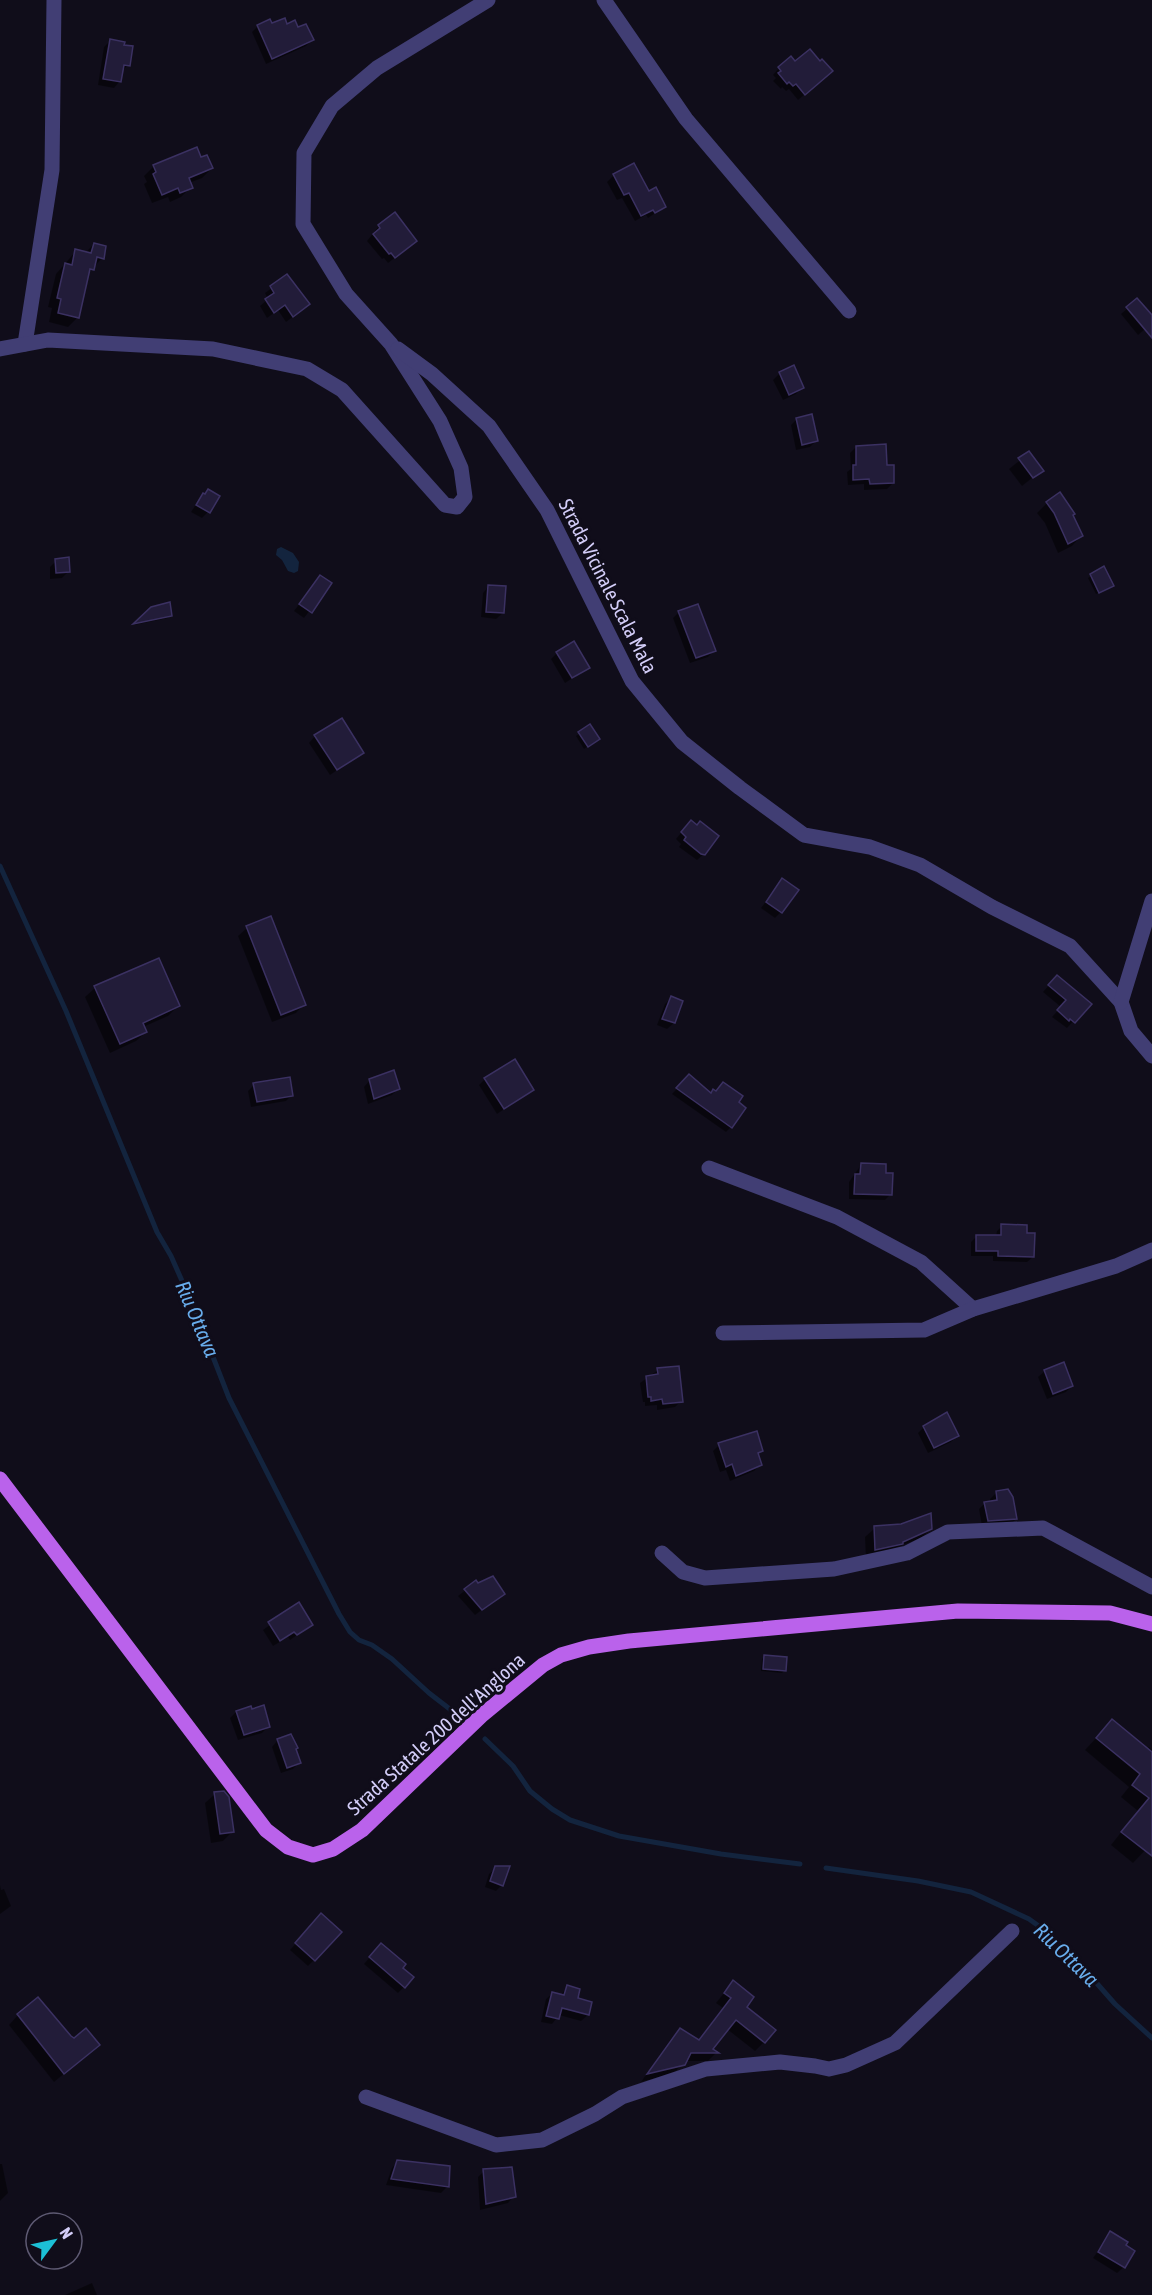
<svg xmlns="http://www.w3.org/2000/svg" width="1152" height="2295" viewBox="0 0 1152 2295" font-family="'Asap Condensed',sans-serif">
<rect width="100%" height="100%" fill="#100d1a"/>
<polygon fill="#13243e" points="281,547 293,553 299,562 298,571 294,573 288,571 282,560 276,555 277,549"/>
<g fill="#0007">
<polygon points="258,26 286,26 298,29 312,40 306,46 266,64 252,32"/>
<polygon points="110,41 128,65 122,71 120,81 114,88 98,85 104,47"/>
<polygon points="795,63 825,77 798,100 789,89 786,91 782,87 781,89 773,81 776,78 773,75 779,68"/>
<polygon points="200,159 212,168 202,178 189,183 191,187 181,197 170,202 168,197 152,203 144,184 147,182 144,176 154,166"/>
<polygon points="633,165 648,193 664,207 648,218 646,215 635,221 622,198 617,200 607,182 614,175"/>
<polygon points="379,226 409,247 388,263 384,258 382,259 367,241"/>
<polygon points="94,244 102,258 88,274 78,317 68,327 49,322 52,308 48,307 56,274 76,251 85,253"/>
<polygon points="287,277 302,310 286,322 278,310 267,318 260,306 268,299 265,293"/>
<polygon points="1137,300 1152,317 1152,323 1138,335 1121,314"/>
<polygon points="793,367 802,387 796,394 783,400 773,380 779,374"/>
<polygon points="797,419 816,441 810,447 796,450 791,425"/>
<polygon points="856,447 886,467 893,483 887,489 864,490 864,484 848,485 847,472 851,469 850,453"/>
<polygon points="1029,453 1042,470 1022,486 1009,469"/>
<polygon points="203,494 208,512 202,518 191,512"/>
<polygon points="1047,503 1071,516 1081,536 1072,546 1058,553 1045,523 1037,513"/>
<polygon points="56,561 68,572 62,578 50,579 50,567"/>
<polygon points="1103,568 1109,588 1096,594 1088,578"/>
<polygon points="320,577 330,584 304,618 294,611"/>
<polygon points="489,586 503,613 496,619 481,617 483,593"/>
<polygon points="152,608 171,615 168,618 134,625"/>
<polygon points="679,612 714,651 708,657 690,663 673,618"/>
<polygon points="557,653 588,668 565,683 551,659"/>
<polygon points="590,726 595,741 584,749 576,736"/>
<polygon points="315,736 362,753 330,775 309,743"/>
<polygon points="697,826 704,854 697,860 679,847 681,844 676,839 685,828"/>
<polygon points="782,880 781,912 775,918 761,908"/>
<polygon points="247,928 304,1004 296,1013 272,1022 238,936"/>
<polygon points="1051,983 1089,1004 1067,1028 1052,1017 1061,1007 1043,992"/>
<polygon points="95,988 178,1006 168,1016 143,1027 146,1032 136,1041 110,1053 85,997"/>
<polygon points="671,998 681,1002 674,1023 667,1029 657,1025 665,1004"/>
<polygon points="689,1076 731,1127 726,1132 672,1094"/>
<polygon points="485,1079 532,1090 497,1114 479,1085"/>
<polygon points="370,1080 398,1089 392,1095 368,1104 364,1087"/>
<polygon points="254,1085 292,1095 286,1101 251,1107 248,1091"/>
<polygon points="861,1165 884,1174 891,1194 885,1200 849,1199 849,1182"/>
<polygon points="1002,1226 1033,1257 1027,1262 993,1261 993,1256 971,1256 971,1242 977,1236 996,1236 997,1231"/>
<polygon points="658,1370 681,1401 675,1407 657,1410 657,1405 645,1406 645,1402 643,1402 640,1383"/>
<polygon points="1045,1371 1072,1386 1066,1392 1047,1399 1038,1377"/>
<polygon points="924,1427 957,1436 951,1442 928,1453 918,1433"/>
<polygon points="719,1445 761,1451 757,1455 760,1465 754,1471 730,1481 726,1470 720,1472 713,1451"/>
<polygon points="996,1493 1016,1519 1010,1525 982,1526 979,1509 985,1503 991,1502 990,1499"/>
<polygon points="875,1528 931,1529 921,1538 866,1559 865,1537"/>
<polygon points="476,1582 503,1594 475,1615 458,1596"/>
<polygon points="298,1604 311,1625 290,1640 288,1637 273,1646 263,1630"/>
<polygon points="765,1657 785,1670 782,1673 761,1671 762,1659"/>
<polygon points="236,1712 268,1727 262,1733 238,1740 230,1718"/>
<polygon points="1112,1721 1147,1749 1149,1747 1152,1750 1152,1843 1133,1863 1111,1845 1138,1811 1121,1797 1129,1787 1085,1750"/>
<polygon points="278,1740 294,1750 299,1763 293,1769 281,1773 272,1747"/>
<polygon points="215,1794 232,1832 223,1841 211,1843 205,1803"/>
<polygon points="496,1868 502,1885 496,1891 485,1887 489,1874"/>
<polygon points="0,1885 1,1890 4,1889 11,1906 0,1914"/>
<polygon points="315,1922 314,1960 308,1966 290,1950"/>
<polygon points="375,1951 401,1968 404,1987 398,1993 364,1964"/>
<polygon points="733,1982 744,2008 773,2030 764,2042 755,2051 727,2029 711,2050 716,2053 708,2061 685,2061 674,2073 641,2082 671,2039 681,2030 698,2041 723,2008 716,2003"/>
<polygon points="567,1987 588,2015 581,2021 559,2015 552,2024 541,2022 546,1999 553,1993 561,1995"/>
<polygon points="18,2015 74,2039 88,2054 54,2082 9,2025"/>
<polygon points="398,2161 447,2187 441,2193 386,2185 392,2168"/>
<polygon points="0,2164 2,2164 8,2193 0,2201"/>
<polygon points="484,2171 514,2196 508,2203 480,2210 478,2177"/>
<polygon points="1111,2233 1124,2246 1124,2267 1117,2273 1093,2258"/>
<polygon points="92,2283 97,2295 65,2295"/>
</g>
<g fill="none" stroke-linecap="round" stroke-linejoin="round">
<g stroke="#13243e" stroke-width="5">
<polyline points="0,866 66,1011 157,1232 171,1256 194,1308 229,1398 339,1614 350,1632 359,1640 372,1645 392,1659 429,1693 464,1720"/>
<polyline points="485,1739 513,1766 530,1791 552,1809 570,1820 619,1836 721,1854 800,1864"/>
<polyline points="826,1868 918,1881 971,1892 1029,1919 1047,1932 1071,1954 1115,2004 1152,2038"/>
</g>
</g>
<g fill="#221c39" stroke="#3b3162" stroke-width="1.5">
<polygon points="285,18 287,24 295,20 298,27 306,24 314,40 272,59 257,25 270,19 272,23"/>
<polygon points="110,39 125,42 124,45 133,46 130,66 124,65 121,82 103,79"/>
<polygon points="810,49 820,61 822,59 833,71 805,95 796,84 793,86 789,82 787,84 778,73 781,71 778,67 791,56 795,61"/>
<polygon points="197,147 201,157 207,155 213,168 189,178 193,188 180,193 178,188 162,195 153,174 156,172 153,165"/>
<polygon points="634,163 649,191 656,187 666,207 655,213 653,210 641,216 629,193 624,195 613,174"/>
<polygon points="395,212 417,241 395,258 391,253 389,254 373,234 380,228 378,225"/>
<polygon points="94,243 106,246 104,259 97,257 94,270 90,269 79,318 58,313 61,299 57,298 65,263 72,265 75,249 91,253"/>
<polygon points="287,274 310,304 293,317 285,305 274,313 265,299 274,293 270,286"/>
<polygon points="1137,298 1152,315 1152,338 1126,307"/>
<polygon points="794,365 804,388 789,395 779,372"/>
<polygon points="812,414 818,441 802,445 796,418"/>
<polygon points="886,444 887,465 894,465 894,483 870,484 869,479 853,480 853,465 856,465 856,446"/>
<polygon points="1029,451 1044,471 1033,478 1018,458"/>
<polygon points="208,489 220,496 210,513 196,505 203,493 205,494"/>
<polygon points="1060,492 1075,514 1073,515 1083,536 1068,544 1054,513 1046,502"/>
<polygon points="69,557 70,572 56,573 55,559"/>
<polygon points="1104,566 1114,586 1099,593 1090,574"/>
<polygon points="320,575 332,583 312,613 299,604"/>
<polygon points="488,585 506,586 504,613 486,612"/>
<polygon points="170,602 172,616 133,624 151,607"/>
<polygon points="698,604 716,651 696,658 678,611"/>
<polygon points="574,641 590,668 572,678 556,652"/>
<polygon points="342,718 364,753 337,770 314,735"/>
<polygon points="590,724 600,739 588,747 578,732"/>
<polygon points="691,820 697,825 700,821 719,836 705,855 701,854 684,840 686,837 681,832"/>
<polygon points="782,878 799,890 782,913 766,902"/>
<polygon points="271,916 306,1005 281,1015 246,926"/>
<polygon points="159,958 180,1006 143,1023 147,1032 120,1044 94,986"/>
<polygon points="1057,975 1092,1004 1075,1023 1070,1019 1069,1021 1057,1010 1066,1000 1048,985"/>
<polygon points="671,996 683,1001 675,1023 662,1019"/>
<polygon points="515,1059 534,1090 504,1109 484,1078"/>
<polygon points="394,1070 400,1089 374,1099 369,1079"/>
<polygon points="689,1074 711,1093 713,1089 716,1091 723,1082 743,1096 739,1102 746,1108 732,1128 676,1088"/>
<polygon points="290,1077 293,1096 257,1102 253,1083"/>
<polygon points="861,1163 886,1164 886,1173 893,1173 892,1195 854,1194 855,1174 860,1174"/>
<polygon points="1001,1224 1027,1225 1027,1233 1035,1233 1034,1257 998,1256 998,1251 976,1251 976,1235 1001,1235"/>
<polygon points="1064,1362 1073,1386 1053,1394 1044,1370"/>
<polygon points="679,1366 683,1402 663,1404 662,1399 651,1401 651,1397 648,1397 646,1376 658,1374 657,1368"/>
<polygon points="947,1412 959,1436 934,1448 923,1426"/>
<polygon points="757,1431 763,1451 758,1453 762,1465 736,1476 732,1464 726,1467 718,1443"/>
<polygon points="1008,1489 1013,1497 1017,1519 988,1521 984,1502 997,1500 996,1491"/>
<polygon points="931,1513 932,1529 903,1542 903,1544 875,1550 874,1526 901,1524"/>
<polygon points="493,1576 505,1594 482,1610 464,1589 476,1580 478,1583"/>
<polygon points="299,1602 313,1625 297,1635 294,1632 280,1641 268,1622"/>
<polygon points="764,1655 787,1657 786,1671 763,1669"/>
<polygon points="264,1705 270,1727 244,1735 236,1711 251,1706 252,1709"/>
<polygon points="1112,1719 1152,1752 1152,1856 1121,1832 1149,1798 1132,1785 1140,1774 1096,1738"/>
<polygon points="291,1734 298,1748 296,1749 301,1763 287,1768 277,1739"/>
<polygon points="224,1791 229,1797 234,1832 220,1834 214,1792"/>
<polygon points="495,1866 510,1866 503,1886 490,1881"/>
<polygon points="321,1913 342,1932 315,1961 295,1943"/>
<polygon points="381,1943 406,1964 403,1968 414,1977 405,1988 369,1957"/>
<polygon points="733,1980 754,1997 747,2007 776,2030 765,2043 736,2020 713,2049 719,2053 691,2053 685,2065 647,2074 680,2028 699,2040 731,1998 724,1993"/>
<polygon points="567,1985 580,1989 578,1998 592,2002 589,2015 562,2008 559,2019 546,2016 552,1992 564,1995"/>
<polygon points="38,1997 71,2036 74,2038 86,2028 100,2045 64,2074 17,2014"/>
<polygon points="397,2160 450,2166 449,2187 391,2179"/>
<polygon points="512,2167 516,2197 486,2204 483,2169"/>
<polygon points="1110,2231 1128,2242 1126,2245 1135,2251 1125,2268 1098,2252"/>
</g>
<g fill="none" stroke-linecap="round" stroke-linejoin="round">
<g stroke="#413e74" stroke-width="15">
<polyline points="604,0 686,119 849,311"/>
<polyline points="25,344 52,170 54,0"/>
<polyline points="0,349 48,340 213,349 307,369 342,390 445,505 457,507 465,497 461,468 440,421 391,344 346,294 303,224 304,153 332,106 377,68 488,0"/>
<polyline points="398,349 432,374 489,426 547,510 632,681 682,742 740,788 804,835 870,847 920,865 992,907 1070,946 1121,1002 1131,1031 1152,1056"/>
<polyline points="1121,1002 1152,901"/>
<polyline points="709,1168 837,1217 921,1262 973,1309"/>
<polyline points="723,1333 924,1330 973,1309 1116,1266 1152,1250"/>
<polyline points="662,1553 683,1572 705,1578 834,1569 907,1553 948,1532 1043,1528 1152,1587"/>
<polyline points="366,2097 496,2145 542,2140 595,2114 622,2097 706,2069 780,2062 815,2066 829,2069 846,2065 895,2043 1012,1931"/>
</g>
<polyline stroke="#ba62eb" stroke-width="15" points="0,1479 266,1830 288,1847 313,1855 333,1849 362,1830 481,1716 543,1665 561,1655 589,1647 629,1641 958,1611 1110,1613 1152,1624"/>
</g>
<g text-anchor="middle" stroke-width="6" stroke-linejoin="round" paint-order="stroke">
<g font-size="20" fill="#d3cdf8" stroke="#100d1a">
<text transform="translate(608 586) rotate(63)" y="7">Strada Vicinale Scala Mala</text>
<text transform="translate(436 1734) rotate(-42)" y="7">Strada Statale 200 dell'Anglona</text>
</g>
<g font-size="21" font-style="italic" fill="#68aceb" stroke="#100d1a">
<text transform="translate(197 1319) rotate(67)" y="7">Riu Ottava</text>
<text transform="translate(1066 1955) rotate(44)" y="7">Riu Ottava</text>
</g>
</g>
<g transform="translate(54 2241) rotate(57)"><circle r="28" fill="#100d1a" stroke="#5e5a73" stroke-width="1.5"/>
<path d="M0-4.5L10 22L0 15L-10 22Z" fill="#1cc0d6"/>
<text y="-9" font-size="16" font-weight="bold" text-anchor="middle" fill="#d3cdf8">N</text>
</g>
</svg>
